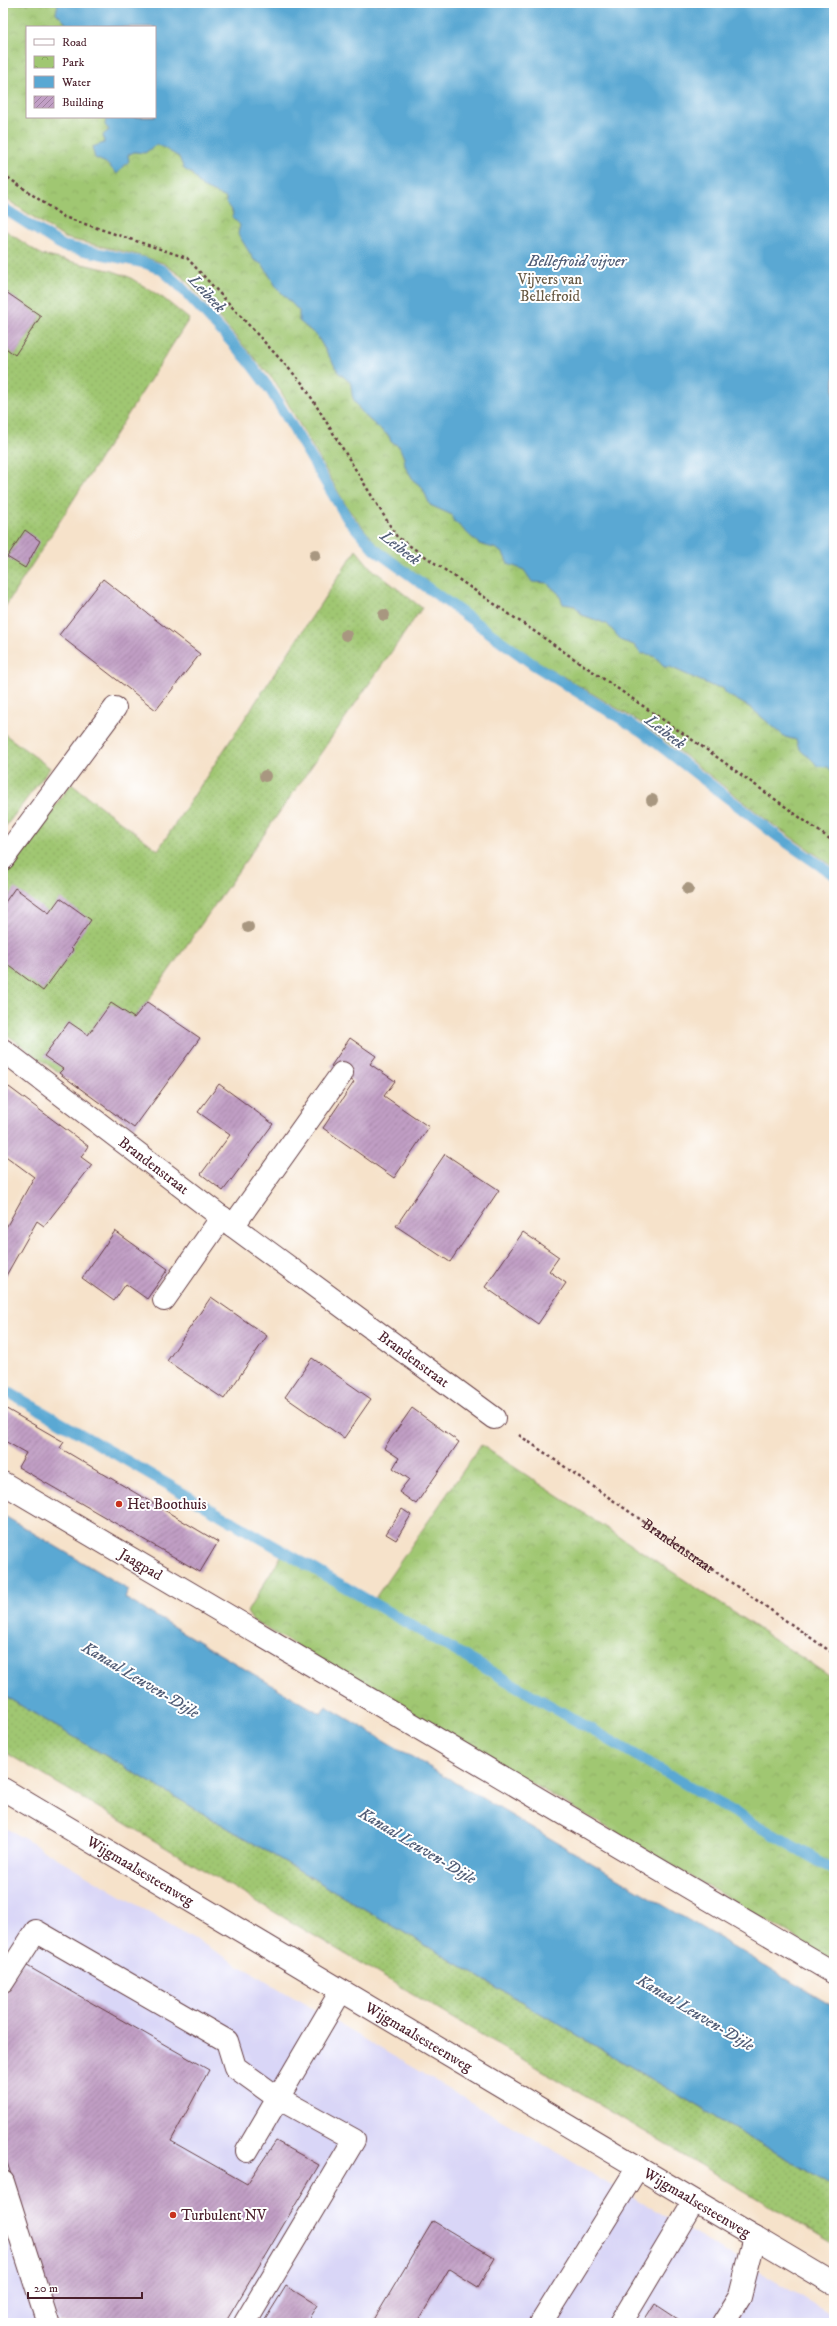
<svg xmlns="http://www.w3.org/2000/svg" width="837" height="2326" viewBox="0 0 837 2326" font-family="'IM FELL DW Pica',serif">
<defs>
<pattern id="grass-dots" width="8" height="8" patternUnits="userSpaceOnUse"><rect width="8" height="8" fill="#a0c772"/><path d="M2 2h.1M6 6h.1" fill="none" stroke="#8baa63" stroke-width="1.8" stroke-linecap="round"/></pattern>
<pattern id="park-crowns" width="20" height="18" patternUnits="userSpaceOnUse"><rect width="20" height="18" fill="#a0c772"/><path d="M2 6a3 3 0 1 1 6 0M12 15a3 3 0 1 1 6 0" fill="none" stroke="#8baa63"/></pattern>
<pattern id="building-hatch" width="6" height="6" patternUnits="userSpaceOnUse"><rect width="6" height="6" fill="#c19fc5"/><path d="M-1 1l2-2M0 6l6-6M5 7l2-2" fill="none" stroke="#9f81a0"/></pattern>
</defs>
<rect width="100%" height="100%" fill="#fff"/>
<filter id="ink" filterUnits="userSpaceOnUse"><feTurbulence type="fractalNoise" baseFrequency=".025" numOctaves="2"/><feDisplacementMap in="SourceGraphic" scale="8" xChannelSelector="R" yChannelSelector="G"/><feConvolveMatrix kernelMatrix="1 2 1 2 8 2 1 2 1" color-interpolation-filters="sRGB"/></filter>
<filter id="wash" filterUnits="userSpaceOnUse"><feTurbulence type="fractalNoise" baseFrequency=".012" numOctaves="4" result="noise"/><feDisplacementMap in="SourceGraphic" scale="16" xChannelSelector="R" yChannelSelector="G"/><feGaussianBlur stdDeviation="0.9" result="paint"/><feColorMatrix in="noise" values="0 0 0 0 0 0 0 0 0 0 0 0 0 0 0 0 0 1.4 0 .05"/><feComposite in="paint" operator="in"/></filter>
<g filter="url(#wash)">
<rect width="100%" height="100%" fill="#f6e2ca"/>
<polygon fill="#d9d6f7" points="3,1826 834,2316 834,2323 3,2323"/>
<g fill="url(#grass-dots)" stroke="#75734e">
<polygon points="3,229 42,255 113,271 129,277 163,298 189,319 3,610 3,346 15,355 41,316 3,290"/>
<polygon points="356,550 371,568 422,608 147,1002 134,1018 111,1003 59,1073 3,1032 3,877 71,784 158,850"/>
<polygon points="3,733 50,768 3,830"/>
<polygon points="3,1695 834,2187 834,2244 3,1751"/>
</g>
<g fill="url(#park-crowns)" stroke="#75734e" fill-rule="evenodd">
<path d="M 3,3 L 834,3 L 834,867 L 772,824 L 645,725 L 527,655 L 376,544 L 348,509 L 276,383 L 185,279 L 163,263 L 134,254 L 65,238 L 3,197 ZM 27,27 L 155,27 L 155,117 L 27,117 Z"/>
<polygon points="481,1445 834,1679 834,1960 252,1620 247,1612 286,1548 373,1601"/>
</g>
<g fill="#5aa8d3" stroke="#52647f">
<path d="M 58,3 L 834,3 L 834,774 L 828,767 L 817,766 C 809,753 801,757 796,740 L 785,737 L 751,708 L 726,694 L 723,688 L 712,686 L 670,667 L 664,667 C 658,658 652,653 641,654 L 634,645 L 622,641 L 607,624 L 582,615 L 575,606 L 563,604 L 559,594 L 547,583 L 532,582 L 524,570 L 508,564 L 504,555 L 497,549 L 479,544 L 454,521 L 452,515 L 430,505 L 422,487 L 414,481 L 405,466 L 404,458 L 399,446 L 391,442 L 389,436 C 376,426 360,414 353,398 C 351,393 352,387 350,382 L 339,373 L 317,336 L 299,321 L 299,311 L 277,288 L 263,265 L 254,260 L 238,234 L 240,225 L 232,217 L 233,213 L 226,203 L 226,198 L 202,187 L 192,174 L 184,169 L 179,157 L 157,144 L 145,153 L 134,152 L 128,155 L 129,161 L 117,174 L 106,163 L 95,158 L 92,147 L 104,143 L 103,135 L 109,130 L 105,125 L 106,117 L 155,117 L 155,27 L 66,27 L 65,22 L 56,13 Z"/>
<polygon points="3,1515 129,1590 125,1598 321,1714 326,1706 834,2006 834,2187 3,1695"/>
</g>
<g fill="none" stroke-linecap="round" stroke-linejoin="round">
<g stroke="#5aa8d3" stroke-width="11">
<polyline points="3,208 63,246 145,263 162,270 179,285 247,359 271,391 347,518 374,549 534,665 641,731 777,836 834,875"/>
<polyline points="3,1389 834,1870"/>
</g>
</g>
<g id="blocks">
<g fill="url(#building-hatch)">
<polygon points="3,290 41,316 15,355 3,346"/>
<polygon points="25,530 40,541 25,568 7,557"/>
<polygon points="103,579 200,654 156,710 59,635"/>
<polygon points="15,888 49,913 60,898 91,920 71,948 73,950 43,991 3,961 3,905"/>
<polygon points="147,1002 200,1038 134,1128 59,1073 63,1069 44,1056 69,1022 88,1035 111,1003 134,1018"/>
<polygon points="350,1038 376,1056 370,1064 395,1081 384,1096 429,1127 394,1178 323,1128 354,1082 331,1066"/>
<polygon points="219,1084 273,1124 223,1191 201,1174 230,1135 198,1112"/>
<polygon points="9,1087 88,1146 81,1157 92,1165 44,1226 37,1221 3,1281 3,1233 34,1177 3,1154 3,1094"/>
<polygon points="445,1154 499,1190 450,1262 396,1226"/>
<polygon points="115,1231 168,1269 147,1299 126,1284 114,1301 82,1278"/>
<polygon points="523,1232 559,1257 549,1271 566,1283 538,1324 485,1287"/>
<polygon points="211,1297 267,1336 224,1399 167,1361"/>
<polygon points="312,1358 371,1399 344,1438 285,1397"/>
<polygon points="3,1407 64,1442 60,1448 218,1542 200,1572 18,1467 26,1453 3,1440"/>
<polygon points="412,1408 459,1442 416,1504 399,1492 409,1479 393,1468 399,1458 384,1448"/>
<polygon points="402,1509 411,1515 396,1540 386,1534"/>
<polygon points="22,1963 209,2070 171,2141 247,2184 276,2141 319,2165 225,2323 59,2323 3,2150 3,1993"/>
<polygon points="433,2221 495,2258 478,2287 449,2269 417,2323 372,2323"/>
<polygon points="286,2286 317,2305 306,2323 263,2323"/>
<polygon points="655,2304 684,2323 643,2323"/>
</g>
</g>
</g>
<g filter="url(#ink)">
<use href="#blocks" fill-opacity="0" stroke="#643c43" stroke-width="1"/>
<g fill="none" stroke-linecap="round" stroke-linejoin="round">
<g stroke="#643c43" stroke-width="24">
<g id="minor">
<polyline points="3,859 115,708"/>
<path id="s2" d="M 3,1050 L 233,1226 L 494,1418"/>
<polyline points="233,1226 342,1073"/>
<polyline points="164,1300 222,1217"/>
<path id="s3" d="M 3,1483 L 834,1973"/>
<path id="s4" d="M 3,1789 L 834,2284"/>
<polyline points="3,1982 36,1931 227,2041 235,2067 278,2098 354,2140 245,2323"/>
<polyline points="247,2151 341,1991"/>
<polyline points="3,2182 48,2323"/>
<polyline points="541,2323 638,2167"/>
<polyline points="621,2323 694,2201"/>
<polyline points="723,2323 740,2296 755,2237"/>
</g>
</g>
<g stroke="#643c43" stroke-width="2.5" stroke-dasharray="3 3" stroke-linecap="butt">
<polyline points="3,174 64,217 187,258 303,384 397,537 707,750 834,842"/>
<path id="s1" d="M 519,1435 L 834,1654"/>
</g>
<use href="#minor" stroke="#fff" stroke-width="22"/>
</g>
<g fill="#a89780">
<circle cx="315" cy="555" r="6"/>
<circle cx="384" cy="615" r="6"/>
<circle cx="346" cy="635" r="6"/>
<circle cx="265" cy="776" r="6"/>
<circle cx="652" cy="800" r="6"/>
<circle cx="688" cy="889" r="6"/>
<circle cx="248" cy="927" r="6"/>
</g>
</g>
<g fill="#c8321e" stroke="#fff" stroke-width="1.5">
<circle cx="119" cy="1504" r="4"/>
<circle cx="173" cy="2215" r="4"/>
</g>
<g text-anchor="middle" stroke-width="4" stroke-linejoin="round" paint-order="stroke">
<g font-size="15" fill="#685a44" stroke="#fff">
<text x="550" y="284">Vijvers van<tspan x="550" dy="17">Bellefroid</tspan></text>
</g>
<g font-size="15" fill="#4a1f2b" stroke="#fff">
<text dy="5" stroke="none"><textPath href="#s2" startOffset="190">Brandenstraat</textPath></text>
<text dy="5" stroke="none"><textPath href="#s2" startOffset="514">Brandenstraat</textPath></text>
<text dy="5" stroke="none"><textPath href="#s1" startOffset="194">Brandenstraat</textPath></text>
<text dy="5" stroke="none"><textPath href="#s3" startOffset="160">Jaagpad</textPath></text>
<text dy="5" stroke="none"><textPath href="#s4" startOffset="160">Wijgmaalsesteenweg</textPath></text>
<text dy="5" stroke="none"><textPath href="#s4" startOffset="484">Wijgmaalsesteenweg</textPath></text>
<text dy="5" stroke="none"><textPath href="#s4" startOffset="808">Wijgmaalsesteenweg</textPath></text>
</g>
<g font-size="15" fill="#4a1f2b" stroke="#fff" text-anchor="start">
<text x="127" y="1509">Het Boothuis</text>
<text x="181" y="2220">Turbulent NV</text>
</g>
<g font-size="16" font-style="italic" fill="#515d77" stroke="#fff">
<text x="577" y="266">Bellefroid vijver</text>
<text transform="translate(208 293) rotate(47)" y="6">Leibeek</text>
<text transform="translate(401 547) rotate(38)" y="6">Leibeek</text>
<text transform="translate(666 731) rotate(37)" y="6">Leibeek</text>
<text transform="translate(141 1679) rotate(31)" y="6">Kanaal Leuven-Dijle</text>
<text transform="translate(418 1845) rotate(31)" y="6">Kanaal Leuven-Dijle</text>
<text transform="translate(696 2012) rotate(31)" y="6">Kanaal Leuven-Dijle</text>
</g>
</g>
<rect width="837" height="2326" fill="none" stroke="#fff" stroke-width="16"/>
<rect x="26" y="26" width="130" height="92" fill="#ffffff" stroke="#b7a5aa"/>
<rect x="34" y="39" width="20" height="6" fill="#ffffff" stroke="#b7a5aa"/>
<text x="62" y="46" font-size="12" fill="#4a1f2b">Road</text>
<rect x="34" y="56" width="20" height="12" fill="url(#park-crowns)" stroke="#b7a5aa"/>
<text x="62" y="66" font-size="12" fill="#4a1f2b">Park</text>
<rect x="34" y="76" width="20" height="12" fill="#5aa8d3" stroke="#b7a5aa"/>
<text x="62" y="86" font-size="12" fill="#4a1f2b">Water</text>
<rect x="34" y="96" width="20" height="12" fill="url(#building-hatch)" stroke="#b7a5aa"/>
<text x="62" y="106" font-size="12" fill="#4a1f2b">Building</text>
<path d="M28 2292v6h114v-6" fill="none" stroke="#4a1f2b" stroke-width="2"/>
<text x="34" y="2292" font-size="12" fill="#4a1f2b" stroke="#ffffff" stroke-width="3" paint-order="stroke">20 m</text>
</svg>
